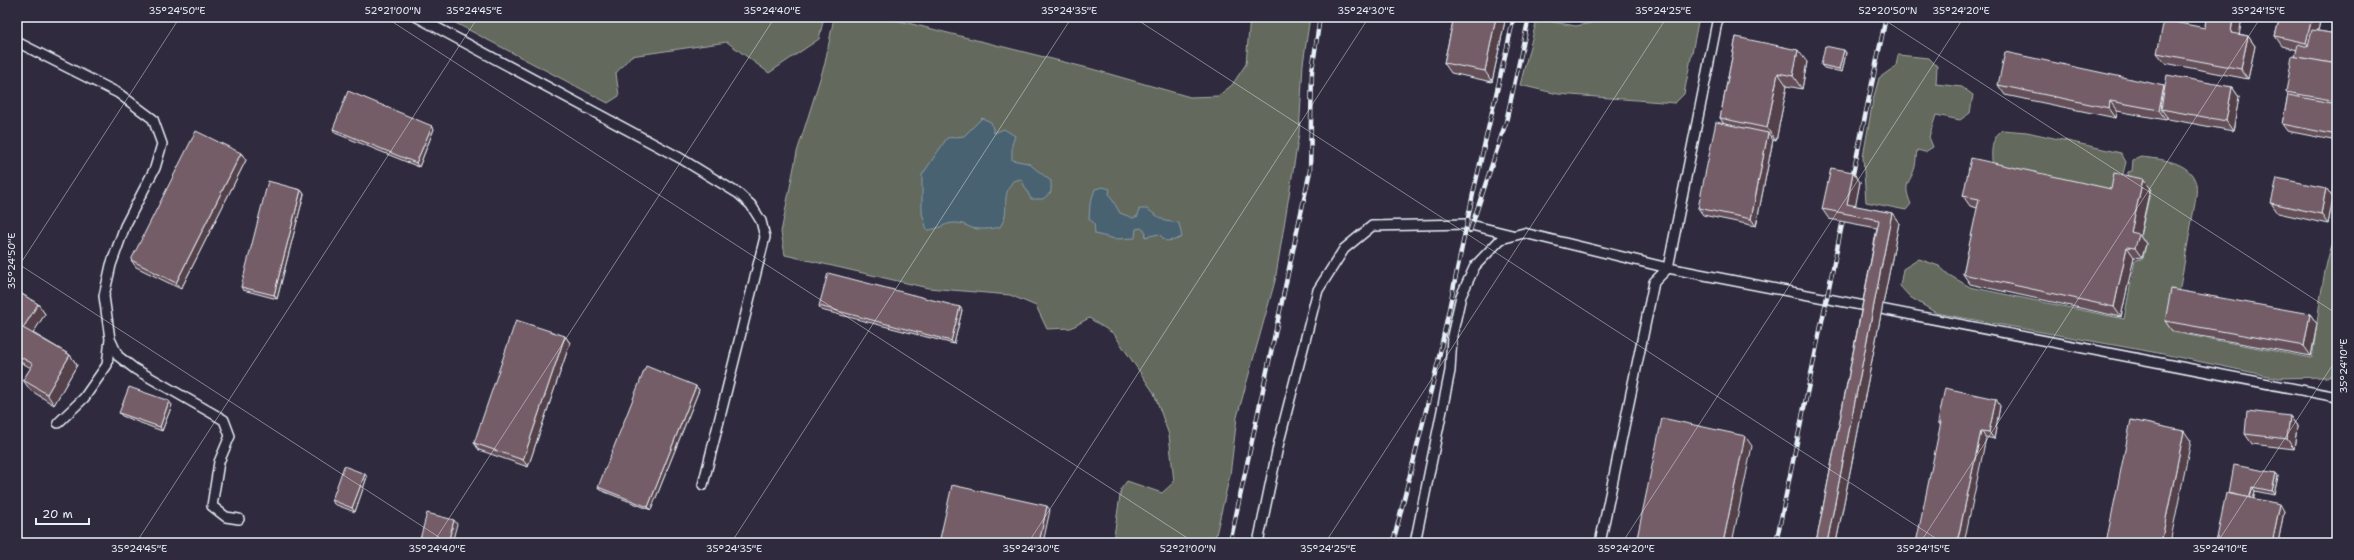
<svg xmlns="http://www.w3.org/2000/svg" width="2354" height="560" viewBox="0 0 2354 560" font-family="'Shantell Sans',sans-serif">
<rect width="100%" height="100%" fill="#2f2a3d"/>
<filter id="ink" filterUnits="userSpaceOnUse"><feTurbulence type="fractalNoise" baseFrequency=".025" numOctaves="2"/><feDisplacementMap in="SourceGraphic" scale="8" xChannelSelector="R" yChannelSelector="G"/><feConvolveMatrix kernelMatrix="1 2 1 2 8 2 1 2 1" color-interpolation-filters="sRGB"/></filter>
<g filter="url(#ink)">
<g fill="#64695b" stroke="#a6adaa">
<polygon points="444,17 824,17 819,39 769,73 727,42 631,56 616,73 619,96 608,103"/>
<polygon points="834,17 896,17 896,20 1092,69 1190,97 1218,96 1232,85 1246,64 1250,17 1310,17 1303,64 1299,134 1275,281 1237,417 1230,475 1214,543 1113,543 1121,489 1127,481 1162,493 1174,482 1169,435 1154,393 1114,334 1089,318 1071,328 1047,329 1036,306 1010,295 928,288 785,255 781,232 797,152 825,63"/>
<polygon points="1592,17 1699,17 1684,94 1675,103 1558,94 1520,85 1537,19 1576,26 1591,23"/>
<path d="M 1898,55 L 1929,58 L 1937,66 L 1936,84 L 1962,87 L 1973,95 L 1970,113 L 1960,120 L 1936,115 L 1929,137 L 1933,147 L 1925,152 L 1917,150 C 1916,156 1916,162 1915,167 C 1910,184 1902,183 1911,204 L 1906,210 L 1866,202 L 1863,157 L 1873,100 L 1879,78 L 1896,66 Z"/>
<path d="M 2002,130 L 2027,132 L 2121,153 L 2126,162 L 2118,193 L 1993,169 C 1991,154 1990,140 2002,130 Z"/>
<path d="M 2141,157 C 2160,159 2191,161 2196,184 C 2197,190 2196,197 2195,203 L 2172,332 L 2312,358 C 2317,330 2323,255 2337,235 L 2337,372 L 2327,377 L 2279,378 L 2158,353 L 1936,313 L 1910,297 L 1900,286 L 1903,269 L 1919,259 L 1939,266 L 1949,275 L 1970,287 L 2124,319 L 2135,260 L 2143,259 L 2146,244 L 2139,241 L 2151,189 L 2126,182 L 2128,172 L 2132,171 L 2133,160 Z"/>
</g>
<g fill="#496272" stroke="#899ba8">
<path d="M 982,118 L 991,122 L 994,133 L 1004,129 L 1015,136 L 1012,145 L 1012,160 L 1028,163 L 1051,181 L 1051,192 L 1043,199 L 1031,199 L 1021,179 L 1013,181 C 999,199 1012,210 1000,227 C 991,229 981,230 972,228 C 967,226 962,223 957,223 C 945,222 939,230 927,230 L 922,213 L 922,175 L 947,138 L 964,136 Z"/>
<polygon points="1103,187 1110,189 1109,194 1120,213 1133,218 1138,216 1139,209 1147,209 1165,221 1179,223 1182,237 1175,240 1166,241 1159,234 1145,237 1146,232 1141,228 1136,229 1135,238 1115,239 1095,234 1094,223 1089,219 1090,204 1095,189"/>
</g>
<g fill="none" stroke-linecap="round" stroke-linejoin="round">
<g stroke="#e8f1f8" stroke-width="12">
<g id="lane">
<polyline points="417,17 680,158 739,194 751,205 761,221 765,237 703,485"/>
<polyline points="1718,17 1668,268 2337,397"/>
<polyline points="17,42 118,93 153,119 162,144 155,168 125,226 111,265 104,296 110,339 107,365 84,398 58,423"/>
<polyline points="111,341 118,356 135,369 224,420 230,436 219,462 212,506 226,517 239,519"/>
<polyline points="1258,543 1279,442 1318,290 1344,249 1372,226 1467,224 1512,235"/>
<polyline points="1415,543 1450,371 1452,336 1461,296 1475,266 1501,239 1524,233 1668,268 1654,282 1600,543"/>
</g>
</g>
<use href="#lane" stroke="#2f2a3d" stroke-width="9"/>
<g stroke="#e8f1f8" stroke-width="4.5">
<g id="rail">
<polyline points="1851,183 1886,17"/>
<polyline points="1470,231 1506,122 1529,17"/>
<polyline points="1230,543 1310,171 1312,71 1320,17"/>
<polyline points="1393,543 1438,362 1473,194 1514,17"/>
<polyline points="1776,543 1845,210"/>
</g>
</g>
<use href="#rail" stroke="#2f2a3d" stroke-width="3" stroke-dasharray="9" stroke-linecap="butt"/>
</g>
<g fill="#655059" stroke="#e8f1f8">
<polygon points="1454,17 1501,17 1505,21 1492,82 1451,73 1444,63"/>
<polygon points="2206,17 2242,17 2239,34 2248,36 2255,46 2248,79 2165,63 2157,53 2205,28"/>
<polygon points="2280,17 2321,17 2318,31 2337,34 2337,141 2287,131 2282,124 2288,95 2286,92 2297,50 2282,46 2275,36"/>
<polygon points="1736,37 1807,62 1802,89 1787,86 1776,141 1773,140 1756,226 1703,215 1698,208 1724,124 1720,118"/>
<polygon points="1844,50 1846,53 1842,72 1824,68 1821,65"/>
<polygon points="1998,85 2164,86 2165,88 2232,87 2239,97 2233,131 2168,119 2167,117 2166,120 2117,111 2116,118 2005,95"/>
<polygon points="432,126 434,129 419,167 335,133 333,129"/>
<polygon points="241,153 246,160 181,289 136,267 131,260"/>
<polygon points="1860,182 1855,206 1892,213 1899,223 1836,543 1816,543 1877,228 1829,219 1822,209"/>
<polygon points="2326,188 2333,198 2328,224 2278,213 2271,203"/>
<polygon points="2111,189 2150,189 2140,235 2146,244 2142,258 2134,257 2121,317 1970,284 1963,274 1978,208 1970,206 1963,196"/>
<polygon points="301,190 304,194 277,299 243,290 241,287"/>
<polygon points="17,291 38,304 45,314 33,333 70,355 77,365 54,405 30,390 23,380 31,368 17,360"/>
<polygon points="819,306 960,307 962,310 954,344 821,310"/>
<polygon points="2310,314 2317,324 2311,356 2172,331 2165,321"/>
<polygon points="565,336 570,343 528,467 479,450 474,443"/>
<polygon points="696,386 699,390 651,510 600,490 598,487"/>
<polygon points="172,405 162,431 122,416 119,413"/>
<polygon points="2000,406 1994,439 1941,426 1938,422"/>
<polygon points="2290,416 2297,426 2294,449 2252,444 2245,434"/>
<polygon points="2276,473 2278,476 2274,495 2255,491 2253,498 2284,511 2278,543 2216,543 2229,493"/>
<polygon points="367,477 355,512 334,504 332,500"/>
</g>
<g fill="#524148" stroke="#e8f1f8">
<polygon points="1496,17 1501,17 1505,21 1492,82 1485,71"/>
<polygon points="2233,17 2242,17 2238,43 2231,33"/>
<polygon points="2312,17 2321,17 2313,53 2306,43"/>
<polygon points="2248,36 2255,46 2248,79 2241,69"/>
<polygon points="1798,50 1807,62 1802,89 1793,76"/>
<polygon points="1844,50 1846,53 1842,72 1839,69"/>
<polygon points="1778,73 1787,86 1776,141 1767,128"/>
<polygon points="2164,86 2171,96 2161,109 2167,117 2166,120 2159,110"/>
<polygon points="2232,87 2239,97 2233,131 2226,121"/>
<polygon points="2110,101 2117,111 2116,118 2109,108"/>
<polygon points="432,126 434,129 419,167 416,163"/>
<polygon points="1768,133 1773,140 1756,226 1751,219"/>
<polygon points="241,153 246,160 181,289 176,283"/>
<polygon points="1853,172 1860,182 1854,214 1847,204"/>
<polygon points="2143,179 2150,189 2140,235 2146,244 2142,258 2135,248 2131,232"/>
<polygon points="2326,188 2333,198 2328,224 2321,214"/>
<polygon points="301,190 304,194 277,299 274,295"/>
<polygon points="1892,213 1899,223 1836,543 1827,543"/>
<polygon points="2127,247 2134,257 2121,317 2114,307"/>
<polygon points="38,304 45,314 30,338 23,328"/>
<polygon points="960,307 962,310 954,344 951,341"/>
<polygon points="2310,314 2317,324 2311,356 2304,346"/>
<polygon points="565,336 570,343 528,467 523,460"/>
<polygon points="70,355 77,365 54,405 47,394"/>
<polygon points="696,386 699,390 651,510 648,507"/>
<polygon points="1996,399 2000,406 1994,439 1989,432"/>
<polygon points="169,401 172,405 162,431 160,427"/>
<polygon points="2290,416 2297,426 2294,449 2287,439"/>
<polygon points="1981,431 1986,438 1964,543 1957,543"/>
<polygon points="2184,431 2191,441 2170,543 2161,543"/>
<polygon points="1745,436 1752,446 1732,543 1723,543"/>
<polygon points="2276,473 2278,476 2274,495 2272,491"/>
<polygon points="365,474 367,477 355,512 352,508"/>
<polygon points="2252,487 2255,491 2252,504 2250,500"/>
<polygon points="2280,504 2284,511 2278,543 2272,543"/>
<polygon points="1047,506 1050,510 1043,543 1039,543"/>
<polygon points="454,520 457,524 452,543 448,543"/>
</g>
<g fill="#755d67" stroke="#e8f1f8">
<polygon points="1454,17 1496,17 1485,71 1444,63"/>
<polygon points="2206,17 2233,17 2231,33 2248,36 2241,69 2157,53 2164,20 2205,28"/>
<polygon points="2280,17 2312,17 2306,43 2275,36"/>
<polygon points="2312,30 2337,34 2337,64 2295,57 2298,44 2308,47"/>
<polygon points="1736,37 1798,50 1793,76 1778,73 1767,128 1720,118"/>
<polygon points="1825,46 1844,50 1839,69 1821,65"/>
<polygon points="2005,52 2164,86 2159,110 2110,101 2109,108 1998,85"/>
<polygon points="2292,56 2337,64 2337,101 2286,92"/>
<polygon points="2167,75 2232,87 2226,121 2161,109"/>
<polygon points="348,91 432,126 416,163 333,129"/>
<polygon points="2288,95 2337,104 2337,135 2282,124"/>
<polygon points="1716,122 1768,133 1751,219 1698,208"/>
<polygon points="196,131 241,153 176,283 131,260"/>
<polygon points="1971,158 2111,189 2114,173 2143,179 2131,232 2139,234 2135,248 2127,247 2114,307 1963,274 1979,199 1963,196"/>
<polygon points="1831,168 1853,172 1847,204 1892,213 1827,543 1816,543 1879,220 1822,209"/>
<polygon points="2277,178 2326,188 2321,214 2271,203"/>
<polygon points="268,181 301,190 274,295 241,287"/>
<polygon points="828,273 960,307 951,341 819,306"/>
<polygon points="2171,289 2310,314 2304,346 2165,321"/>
<polygon points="17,291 38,304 23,328 70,355 47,394 23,380 33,364 17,355"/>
<polygon points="516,320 565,336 523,460 474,443"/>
<polygon points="646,366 696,386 648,507 598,487"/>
<polygon points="129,387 169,401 160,427 119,413"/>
<polygon points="1945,388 1996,399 1989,432 1981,431 1957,543 1916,543 1941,422 1938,422"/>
<polygon points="2247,411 2290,416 2287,439 2245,434"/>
<polygon points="1662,418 1745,436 1723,543 1636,543"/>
<polygon points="2131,420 2184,431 2161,543 2106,543"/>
<polygon points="2234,465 2276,473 2272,491 2252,487 2250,498 2229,493"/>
<polygon points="344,466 365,474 352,508 332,500"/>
<polygon points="952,485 1047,506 1039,543 939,543"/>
<polygon points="2226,493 2280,504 2272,543 2216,543"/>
<polygon points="427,513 454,520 448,543 419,543"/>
</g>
</g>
<path fill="none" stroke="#e8f1f8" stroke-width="1" stroke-opacity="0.45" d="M 385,17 L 1195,543M 1133,17 L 1943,543M 1880,17 L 2337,314M 17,263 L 448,543M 17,269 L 180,17M 136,543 L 478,17M 433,543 L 775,17M 731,543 L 1072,17M 1028,543 L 1369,17M 1325,543 L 1667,17M 1622,543 L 1964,17M 1920,543 L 2261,17M 2217,543 L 2337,358"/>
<rect width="2354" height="560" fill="none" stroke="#2f2a3d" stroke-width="44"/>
<path d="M36 518v6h53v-6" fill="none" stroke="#e8f1f8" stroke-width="2"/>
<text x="42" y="518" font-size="12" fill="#e8f1f8" stroke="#2f2a3d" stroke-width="3" paint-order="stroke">20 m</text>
<rect x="22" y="22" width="2310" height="516" fill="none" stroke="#e8f1f8" stroke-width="1.5"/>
<g font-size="10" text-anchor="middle" fill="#e8f1f8">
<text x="177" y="14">35°24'50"E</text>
<text x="393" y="14">52°21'00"N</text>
<text x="474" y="14">35°24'45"E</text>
<text x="772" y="14">35°24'40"E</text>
<text x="1069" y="14">35°24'35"E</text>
<text x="1366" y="14">35°24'30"E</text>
<text x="1663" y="14">35°24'25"E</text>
<text x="1888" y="14">52°20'50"N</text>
<text x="1961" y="14">35°24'20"E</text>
<text x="2258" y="14">35°24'15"E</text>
<text transform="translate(11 261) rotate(-90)" y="4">35°24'50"E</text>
<text transform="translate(2343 366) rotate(-90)" y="4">35°24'10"E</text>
<text x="139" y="552">35°24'45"E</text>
<text x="437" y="552">35°24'40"E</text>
<text x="734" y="552">35°24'35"E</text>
<text x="1031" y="552">35°24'30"E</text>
<text x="1188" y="552">52°21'00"N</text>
<text x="1328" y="552">35°24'25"E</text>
<text x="1626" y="552">35°24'20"E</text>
<text x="1923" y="552">35°24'15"E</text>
<text x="2220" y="552">35°24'10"E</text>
</g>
</svg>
